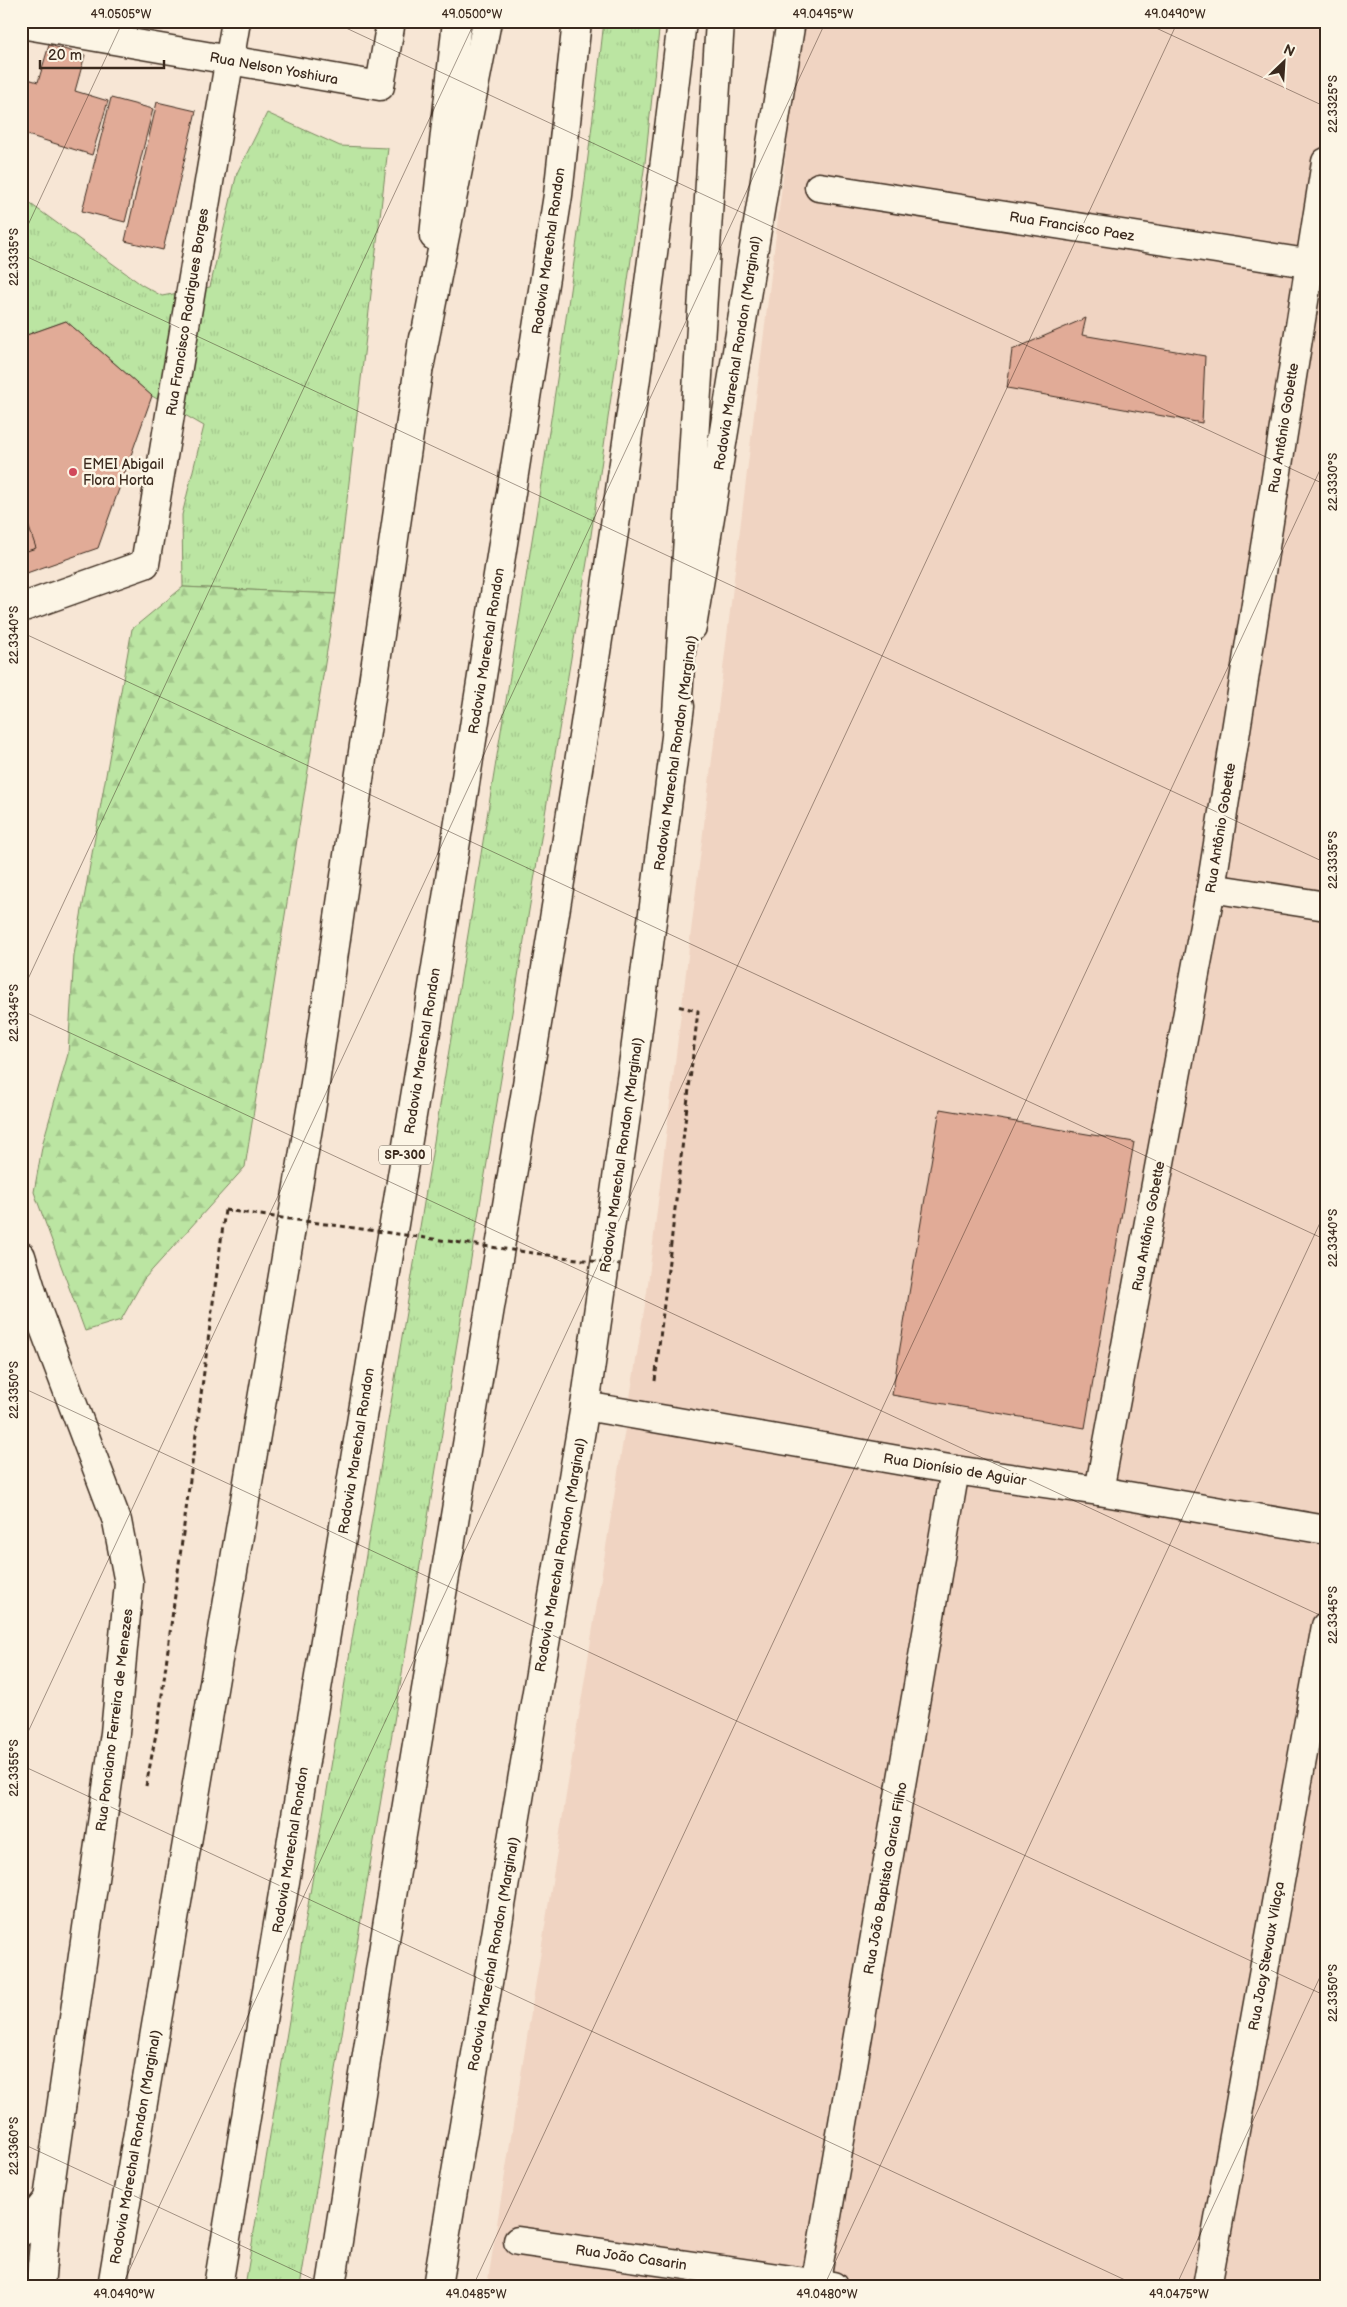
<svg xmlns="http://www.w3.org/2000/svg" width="1347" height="2307" viewBox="0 0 1347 2307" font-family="'Balsamiq Sans',sans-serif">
<defs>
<pattern id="grass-tufts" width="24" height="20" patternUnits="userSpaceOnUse" patternTransform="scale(1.25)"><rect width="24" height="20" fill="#bbe5a2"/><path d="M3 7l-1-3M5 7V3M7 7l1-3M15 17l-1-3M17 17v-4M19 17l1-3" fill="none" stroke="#a2c58b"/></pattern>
<pattern id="forest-firs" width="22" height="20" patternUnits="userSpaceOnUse" patternTransform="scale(1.25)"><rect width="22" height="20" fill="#bbe5a2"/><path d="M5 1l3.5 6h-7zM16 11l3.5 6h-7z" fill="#a2c58b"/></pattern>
</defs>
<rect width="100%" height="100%" fill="#f7e6d5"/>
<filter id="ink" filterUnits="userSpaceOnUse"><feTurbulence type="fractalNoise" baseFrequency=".02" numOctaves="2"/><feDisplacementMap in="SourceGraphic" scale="10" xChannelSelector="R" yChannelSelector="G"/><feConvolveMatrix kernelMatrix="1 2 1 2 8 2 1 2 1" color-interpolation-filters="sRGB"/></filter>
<g filter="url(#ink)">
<polygon fill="#f0d4c2" points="802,21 1326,21 1326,2286 487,2286 647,1292"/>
<g fill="url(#grass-tufts)" stroke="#7b8860">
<path d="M 604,21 L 660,21 L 645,163 L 588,556 L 300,2286 L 245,2286 C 321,1827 397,1369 472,910 C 519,615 572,319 604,21 Z"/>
<polygon points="267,113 340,146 388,148 336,594 183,587 182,515 204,426 152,396 66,321 21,337 21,197 142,285 162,296 210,287 237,173"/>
</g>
<polygon fill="url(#forest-firs)" stroke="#7b8860" points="183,587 336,594 245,1167 144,1279 121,1320 85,1331 34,1192 43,1142 68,1054 74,955 132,629"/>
<g fill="#e1ab97" stroke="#3b2a1e">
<polygon points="330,21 361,21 360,27"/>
<polygon points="49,45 85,55 75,91 108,101 92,155 21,133 21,77 38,82"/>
<polygon points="111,98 153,109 125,222 82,211"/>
<polygon points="157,102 196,111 163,250 125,241"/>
<polygon points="1086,318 1082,335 1205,356 1202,423 1007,388 1012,350"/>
<polygon points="66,321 152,396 98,548 21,575 21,337"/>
<polygon points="21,504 36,548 21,553"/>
<polygon points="940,1109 1134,1142 1085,1428 892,1395"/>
</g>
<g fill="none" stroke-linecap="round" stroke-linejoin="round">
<g stroke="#3b2a1e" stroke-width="31">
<g id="minor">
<polyline points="21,24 380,86 391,21"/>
<polyline points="819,187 1326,266"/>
<polyline points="21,608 145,564 236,21"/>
<polyline points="1211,888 1326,906"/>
<polyline points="21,1256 39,1315 117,1521 129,1583 115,1733 48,2199 40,2286"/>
<polyline points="585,1406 955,1470 1099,1491 1326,1530"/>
<polyline points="1099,1491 1211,888 1326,162"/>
<polyline points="21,2232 48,2199"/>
<polyline points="518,2241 833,2286"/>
<polyline points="815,2286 955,1470"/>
<polyline points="1207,2286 1326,1626"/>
</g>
</g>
<g stroke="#3b2a1e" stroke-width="31">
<g id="trunk">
<polyline points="434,236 457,21"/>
<polyline points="692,627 791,21"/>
<polyline points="112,2286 312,1104 423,338"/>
<polyline points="437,2286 585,1406 636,1044 680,706"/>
</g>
</g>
<g stroke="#3b2a1e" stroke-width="31">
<g id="motorway">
<polyline points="420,363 487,21"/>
<polyline points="676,730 720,21"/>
<polyline points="218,2286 426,1031 558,195 577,21"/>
<path d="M 331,2286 C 349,2168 367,2050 386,1933 C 489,1296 607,662 682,21"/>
</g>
</g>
<g stroke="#3b2a1e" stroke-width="3" stroke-dasharray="5 4" stroke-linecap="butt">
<polyline points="655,1381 698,1011 677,1006"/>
<polyline points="146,1786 159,1718 225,1210"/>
</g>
<use href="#minor" stroke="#fcf5e5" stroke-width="28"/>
<use href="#trunk" stroke="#fcf5e5" stroke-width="28"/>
<use href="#motorway" stroke="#fcf5e5" stroke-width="28"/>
<polyline stroke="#3b2a1e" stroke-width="3" stroke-dasharray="5 4" stroke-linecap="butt" points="225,1210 620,1265"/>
</g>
</g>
<path fill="none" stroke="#3b2a1e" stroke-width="1" stroke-opacity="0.45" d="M 331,21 L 1326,485M 1141,21 L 1326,107M 21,240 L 123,21M 21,254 L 1326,863M 21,632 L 1326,1240M 21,994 L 475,21M 21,1010 L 1326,1618M 21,1387 L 1326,1996M 21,1747 L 826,21M 21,1765 L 1138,2286M 21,2143 L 328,2286M 122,2286 L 1178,21M 473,2286 L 1326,457M 824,2286 L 1326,1210M 1176,2286 L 1326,1964"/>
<circle fill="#d1495b" stroke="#fcf5e5" stroke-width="2" cx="73" cy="472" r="5"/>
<g text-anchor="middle" stroke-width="5" stroke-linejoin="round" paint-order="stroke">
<rect fill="#fcf5e5" stroke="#75675a" stroke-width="1" x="379" y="1145.5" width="52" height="19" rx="4"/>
<g font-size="12" font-weight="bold" fill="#3b2a1e">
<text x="405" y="1159">SP-300</text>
</g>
<g font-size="14" fill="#3b2a1e" stroke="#fcf5e5">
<text transform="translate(274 68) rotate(10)" y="5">Rua Nelson Yoshiura</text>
<text transform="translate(1072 226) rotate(9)" y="5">Rua Francisco Paez</text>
<text transform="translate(548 251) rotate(-82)" y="5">Rodovia Marechal Rondon</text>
<text transform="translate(187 312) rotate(-81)" y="5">Rua Francisco Rodrigues Borges</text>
<text transform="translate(737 353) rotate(-81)" y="5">Rodovia Marechal Rondon (Marginal)</text>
<text transform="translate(1283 428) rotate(-81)" y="5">Rua Antônio Gobette</text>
<text transform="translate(486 651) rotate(-81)" y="5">Rodovia Marechal Rondon</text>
<text transform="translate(675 753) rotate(-82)" y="5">Rodovia Marechal Rondon (Marginal)</text>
<text transform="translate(1220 828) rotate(-81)" y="5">Rua Antônio Gobette</text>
<text transform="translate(422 1051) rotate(-81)" y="5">Rodovia Marechal Rondon</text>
<text transform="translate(621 1155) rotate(-82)" y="5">Rodovia Marechal Rondon (Marginal)</text>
<text transform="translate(1148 1226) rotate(-80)" y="5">Rua Antônio Gobette</text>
<text transform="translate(356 1451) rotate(-81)" y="5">Rodovia Marechal Rondon</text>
<text transform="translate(955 1469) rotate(9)" y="5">Rua Dionísio de Aguiar</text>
<text transform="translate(560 1555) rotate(-80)" y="5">Rodovia Marechal Rondon (Marginal)</text>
<text transform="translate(114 1720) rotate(-83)" y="5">Rua Ponciano Ferreira de Menezes</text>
<text transform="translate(290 1850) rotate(-81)" y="5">Rodovia Marechal Rondon</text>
<text transform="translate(885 1878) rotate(-80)" y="5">Rua João Baptista Garcia Filho</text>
<text transform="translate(493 1954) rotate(-80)" y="5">Rodovia Marechal Rondon (Marginal)</text>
<text transform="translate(1266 1956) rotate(-80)" y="5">Rua Jacy Stevaux Vilaça</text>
<text transform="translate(135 2147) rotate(-80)" y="5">Rodovia Marechal Rondon (Marginal)</text>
<text transform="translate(631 2257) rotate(8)" y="5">Rua João Casarin</text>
</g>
<g font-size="14" fill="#3b2a1e" stroke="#fcf5e5" text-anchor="start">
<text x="83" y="469">EMEI Abigail<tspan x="83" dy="16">Flora Horta</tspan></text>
</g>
</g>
<rect width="1347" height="2307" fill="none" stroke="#fcf5e5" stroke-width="55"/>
<g transform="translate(1284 62) rotate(25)" stroke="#fcf5e5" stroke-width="4" paint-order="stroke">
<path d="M0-4L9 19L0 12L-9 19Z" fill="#3b2a1e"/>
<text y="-8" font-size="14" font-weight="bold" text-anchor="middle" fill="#3b2a1e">N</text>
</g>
<path d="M40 60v8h124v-8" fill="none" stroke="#3b2a1e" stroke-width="2.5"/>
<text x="48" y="60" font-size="15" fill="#3b2a1e" stroke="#fcf5e5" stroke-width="4" paint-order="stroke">20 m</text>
<rect x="28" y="28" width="1292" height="2252" fill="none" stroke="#3b2a1e" stroke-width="2"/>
<g font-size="12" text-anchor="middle" fill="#3b2a1e">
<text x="121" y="18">49.0505°W</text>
<text x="472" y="18">49.0500°W</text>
<text x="823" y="18">49.0495°W</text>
<text x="1175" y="18">49.0490°W</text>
<text transform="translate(1333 104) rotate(-90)" y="4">22.3325°S</text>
<text transform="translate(14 257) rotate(-90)" y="4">22.3335°S</text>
<text transform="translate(1333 482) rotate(-90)" y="4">22.3330°S</text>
<text transform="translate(14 635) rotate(-90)" y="4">22.3340°S</text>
<text transform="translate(1333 860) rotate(-90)" y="4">22.3335°S</text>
<text transform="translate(14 1013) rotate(-90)" y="4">22.3345°S</text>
<text transform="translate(1333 1238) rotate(-90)" y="4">22.3340°S</text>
<text transform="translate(14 1390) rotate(-90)" y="4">22.3350°S</text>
<text transform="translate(1333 1615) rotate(-90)" y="4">22.3345°S</text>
<text transform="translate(14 1768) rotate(-90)" y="4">22.3355°S</text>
<text transform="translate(1333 1993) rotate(-90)" y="4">22.3350°S</text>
<text transform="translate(14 2146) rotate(-90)" y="4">22.3360°S</text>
<text x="124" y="2298">49.0490°W</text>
<text x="476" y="2298">49.0485°W</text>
<text x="827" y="2298">49.0480°W</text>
<text x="1179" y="2298">49.0475°W</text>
</g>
</svg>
